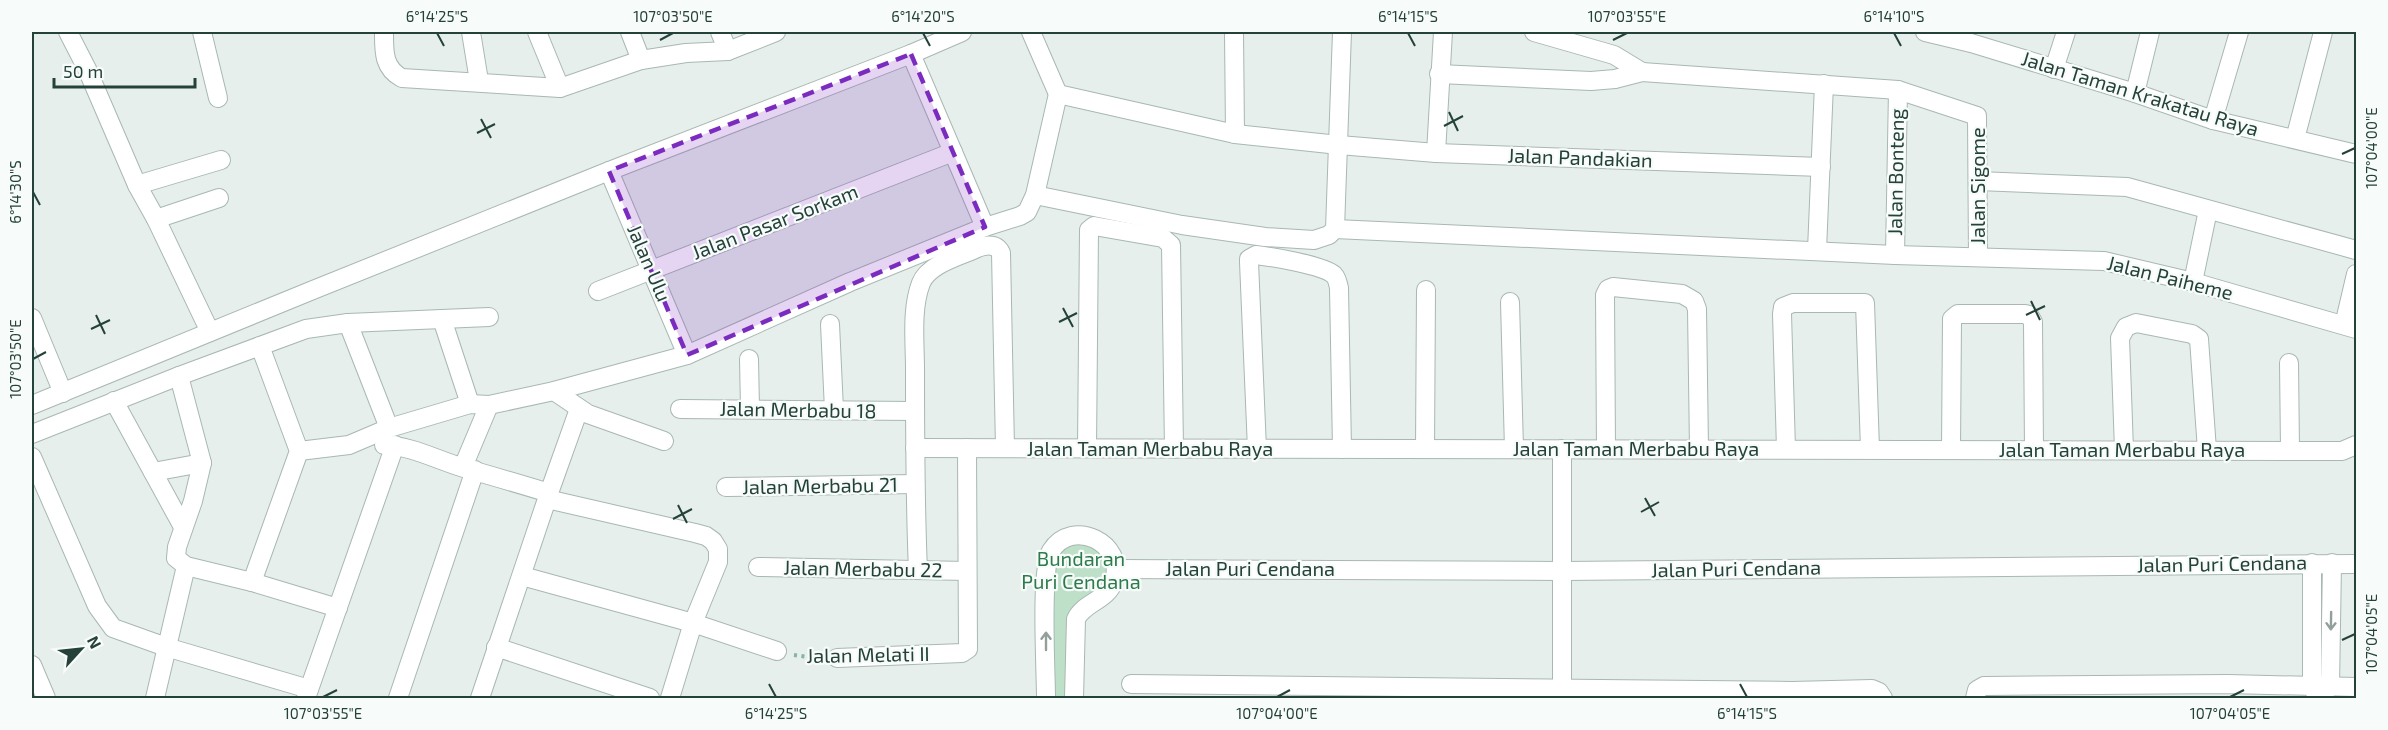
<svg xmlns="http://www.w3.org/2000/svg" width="2388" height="730" viewBox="0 0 2388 730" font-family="'Exo 2',sans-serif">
<rect width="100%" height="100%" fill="#e6efeb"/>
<polygon fill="#bfe0c8" points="1085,535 1116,569 1079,612 1074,698 1046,698 1048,560"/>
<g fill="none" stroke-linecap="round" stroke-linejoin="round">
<g stroke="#a8b8b2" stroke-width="20">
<g id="minor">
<polyline points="68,32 87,69 137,185 156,219 210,332"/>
<polyline points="202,32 218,98"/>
<path d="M 384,32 C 384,51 383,68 402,78 L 560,88 L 641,60 L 686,53 L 728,51 L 776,32"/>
<polyline points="471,32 479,81"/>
<polyline points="537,32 560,88"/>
<polyline points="630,32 641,60"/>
<polyline points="720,32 728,51"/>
<polyline points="1031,32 1058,94 1235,134 1339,145 1436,153 1821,167"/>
<polyline points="1234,32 1235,134"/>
<polyline points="1534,32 1614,55 1642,72"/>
<polyline points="1925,32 1971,43 2135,93 2213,120 2356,154"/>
<polyline points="911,54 985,227"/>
<polyline points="2054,69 2066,32"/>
<polyline points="1439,74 1591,81 1615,79 1642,72 1898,90 1977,116 1978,256"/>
<polyline points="2135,93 2150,32"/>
<polyline points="2213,120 2239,32"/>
<polyline points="2295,139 2323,32"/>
<polyline points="1436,153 1443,32"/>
<polyline points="609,171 687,355"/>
<polyline points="1978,181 2127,187 2356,250"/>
<polyline points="137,185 221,160"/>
<polyline points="1035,195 1182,225 1265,237 1314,240 1329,235 1335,229 1342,32"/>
<polyline points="156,219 219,198"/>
<polyline points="1335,229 1895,255 2104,261 2193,282 2356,329"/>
<polyline points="1817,250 1824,84"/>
<polyline points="1895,255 1898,90"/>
<polyline points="2193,282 2208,210"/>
<polyline points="598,291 953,152"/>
<polyline points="1510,302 1514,449"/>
<polyline points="32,318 63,393"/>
<polyline points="442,319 470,404"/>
<polyline points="348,323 389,428"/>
<polyline points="830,324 834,410"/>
<polyline points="2344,325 2356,274"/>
<polyline points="749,359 750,409"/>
<polyline points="2289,363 2290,450"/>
<polyline points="179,376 202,463 193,501 177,547 176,558 186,566 252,582 338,608"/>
<polyline points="554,391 588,414 664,441"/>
<polyline points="114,401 183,527"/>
<polyline points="32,405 313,290 609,171 911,54 962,32"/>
<polyline points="680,409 915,411"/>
<polyline points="32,434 179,376 306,329 348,323 489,317"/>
<path d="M 384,445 C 412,446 437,460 464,468 C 492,476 520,484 549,493"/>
<polyline points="915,448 2330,451 2342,451 2356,445"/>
<polyline points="1087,448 1089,230 1094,226 1163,238 1171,245 1174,449"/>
<path d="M 1257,449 L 1249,262 L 1249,259 L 1256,255 C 1272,257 1323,265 1334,275 C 1337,278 1338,283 1339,288 L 1342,449"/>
<polyline points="1425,449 1426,290"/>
<polyline points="1562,449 1562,688"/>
<polyline points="1606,449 1605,295 1608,289 1613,287 1682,294 1694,301 1697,309 1699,449"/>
<polyline points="1786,449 1782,314 1783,307 1793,303 1865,303 1870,449"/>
<polyline points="1951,449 1952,319 1958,314 2025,314 2029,315 2033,322 2034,450"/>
<polyline points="2124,450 2120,338 2126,327 2136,323 2192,334 2199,339 2207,450"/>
<polyline points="299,451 349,445 389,428 470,404 489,405 554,391 687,355 850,282 985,227 1020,216 1027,212 1035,195 1058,94"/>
<polyline points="32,457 97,606 113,628 166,647 309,689"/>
<polyline points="463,467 489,405"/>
<polyline points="153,472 202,463"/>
<polyline points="726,487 915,484"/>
<polyline points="547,499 695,533 706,536 713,541 718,549 718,562 693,623 670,698"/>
<polyline points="2312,563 2312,685 2316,695"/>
<polyline points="758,567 967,571"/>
<polyline points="1116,569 1563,571 2356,564"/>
<path d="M 918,570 C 915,503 915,436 915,369 C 915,342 911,309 921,283 C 928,265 957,257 973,250 C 983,245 996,242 1001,253 L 1005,448"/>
<polyline points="522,576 693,623 777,651"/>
<polyline points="252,582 299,451 260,346"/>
<polyline points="496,647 650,698"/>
<polyline points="837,658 962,653 968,649 967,448"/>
<polyline points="32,665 46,698"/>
<polyline points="1131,684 1792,691 1872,689 1879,692 1883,698"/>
<polyline points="155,698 186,566"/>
<polyline points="306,698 395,445"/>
<polyline points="398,698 475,470"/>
<polyline points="480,698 549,493 579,409"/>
<path d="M 1046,698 C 1046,671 1040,570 1051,551 C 1072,517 1126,543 1114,581 C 1107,601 1084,602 1076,619 L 1074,698"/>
<polyline points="1975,698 1977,690 1984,686 2228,684 2356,687"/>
<polyline points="2320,698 2330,686 2332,563"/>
</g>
</g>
<polyline stroke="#86b3a5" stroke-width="4" stroke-dasharray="3 4.5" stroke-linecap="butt" points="794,655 822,659"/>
<use href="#minor" stroke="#fff" stroke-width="18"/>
</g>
<defs><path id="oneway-shaft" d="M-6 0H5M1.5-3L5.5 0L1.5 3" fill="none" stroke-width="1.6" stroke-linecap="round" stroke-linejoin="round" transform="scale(1.5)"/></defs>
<g stroke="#92a09c">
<use href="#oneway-shaft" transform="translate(2331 621) rotate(91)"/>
<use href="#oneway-shaft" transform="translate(1046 641) rotate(-90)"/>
</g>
<path fill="#7b2cbf" fill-opacity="0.2" stroke="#7b2cbf" stroke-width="4.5" stroke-dasharray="12 8" stroke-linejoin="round" d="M 911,54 L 985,227 L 687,355 L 609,171 Z"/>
<path fill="none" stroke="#24423a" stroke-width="2" d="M 437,33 L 444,46M 923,33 L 930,46M 1408,33 L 1415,46M 1894,33 L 1901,46M 660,40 L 673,33M 1613,40 L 1627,33M 1449,112 L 1458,131M 481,119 L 491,138M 1444,126 L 1463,116M 477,133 L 495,124M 2342,154 L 2355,148M 33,192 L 40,205M 2031,301 L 2040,320M 1063,308 L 1073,327M 96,315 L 105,334M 2026,315 L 2045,306M 1059,322 L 1077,313M 91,329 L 110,320M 33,359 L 46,352M 1645,498 L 1655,516M 678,505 L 687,523M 1641,512 L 1659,502M 673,519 L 692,509M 2342,640 L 2355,634M 769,684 L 776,697M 1740,684 L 1747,697M 323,697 L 337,690M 1277,697 L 1290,690M 2230,697 L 2244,690"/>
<g text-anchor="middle" stroke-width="4.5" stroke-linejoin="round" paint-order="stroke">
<g font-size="20" fill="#24423a" stroke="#f7fbf9">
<text transform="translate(2140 94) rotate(17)" y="7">Jalan Taman Krakatau Raya</text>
<text transform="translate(1580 158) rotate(2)" y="7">Jalan Pandakian</text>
<text transform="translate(1896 172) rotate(-89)" y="7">Jalan Bonteng</text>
<text transform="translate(1978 186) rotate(-90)" y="7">Jalan Sigome</text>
<text transform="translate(775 222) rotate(-21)" y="7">Jalan Pasar Sorkam</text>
<text transform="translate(649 263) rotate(67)" y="7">Jalan Ulu</text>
<text transform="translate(2170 278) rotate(14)" y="7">Jalan Paiheme</text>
<text transform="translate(798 410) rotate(1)" y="7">Jalan Merbabu 18</text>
<text x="1150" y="456">Jalan Taman Merbabu Raya</text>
<text x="1636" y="456">Jalan Taman Merbabu Raya</text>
<text x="2122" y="457">Jalan Taman Merbabu Raya</text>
<text transform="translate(820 486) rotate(-1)" y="7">Jalan Merbabu 21</text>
<text transform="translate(2222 564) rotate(-1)" y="7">Jalan Puri Cendana</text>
<text transform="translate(863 569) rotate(1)" y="7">Jalan Merbabu 22</text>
<text x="1250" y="576">Jalan Puri Cendana</text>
<text transform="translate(1736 569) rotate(-1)" y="7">Jalan Puri Cendana</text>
<text transform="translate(868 655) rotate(-1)" y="7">Jalan Melati II</text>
</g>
<g font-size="20" fill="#2d7a4b" stroke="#f7fbf9">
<text x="1081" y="566">Bundaran<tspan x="1081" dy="23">Puri Cendana</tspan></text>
</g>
</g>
<rect width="2388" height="730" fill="none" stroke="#f7fbf9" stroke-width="66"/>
<g transform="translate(81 649) rotate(63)" stroke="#f7fbf9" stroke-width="4.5" paint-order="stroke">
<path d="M0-4.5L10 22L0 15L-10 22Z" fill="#24423a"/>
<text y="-9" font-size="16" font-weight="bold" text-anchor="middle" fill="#24423a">N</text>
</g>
<path d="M54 78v9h141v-9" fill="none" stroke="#24423a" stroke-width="3"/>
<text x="63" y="78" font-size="18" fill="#24423a" stroke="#f7fbf9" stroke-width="4.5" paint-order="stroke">50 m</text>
<rect x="33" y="33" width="2322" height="664" fill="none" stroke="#24423a" stroke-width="2"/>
<g font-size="15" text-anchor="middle" fill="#24423a">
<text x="437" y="22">6°14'25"S</text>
<text x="673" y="22">107°03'50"E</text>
<text x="923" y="22">6°14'20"S</text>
<text x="1408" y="22">6°14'15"S</text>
<text x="1627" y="22">107°03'55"E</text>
<text x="1894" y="22">6°14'10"S</text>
<text transform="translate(2372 148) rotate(-90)" y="5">107°04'00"E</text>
<text transform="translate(16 192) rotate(-90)" y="5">6°14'30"S</text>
<text transform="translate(16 359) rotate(-90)" y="5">107°03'50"E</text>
<text transform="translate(2372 634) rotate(-90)" y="5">107°04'05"E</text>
<text x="323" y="719">107°03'55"E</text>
<text x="776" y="719">6°14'25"S</text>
<text x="1277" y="719">107°04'00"E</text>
<text x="1747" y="719">6°14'15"S</text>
<text x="2230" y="719">107°04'05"E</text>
</g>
</svg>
